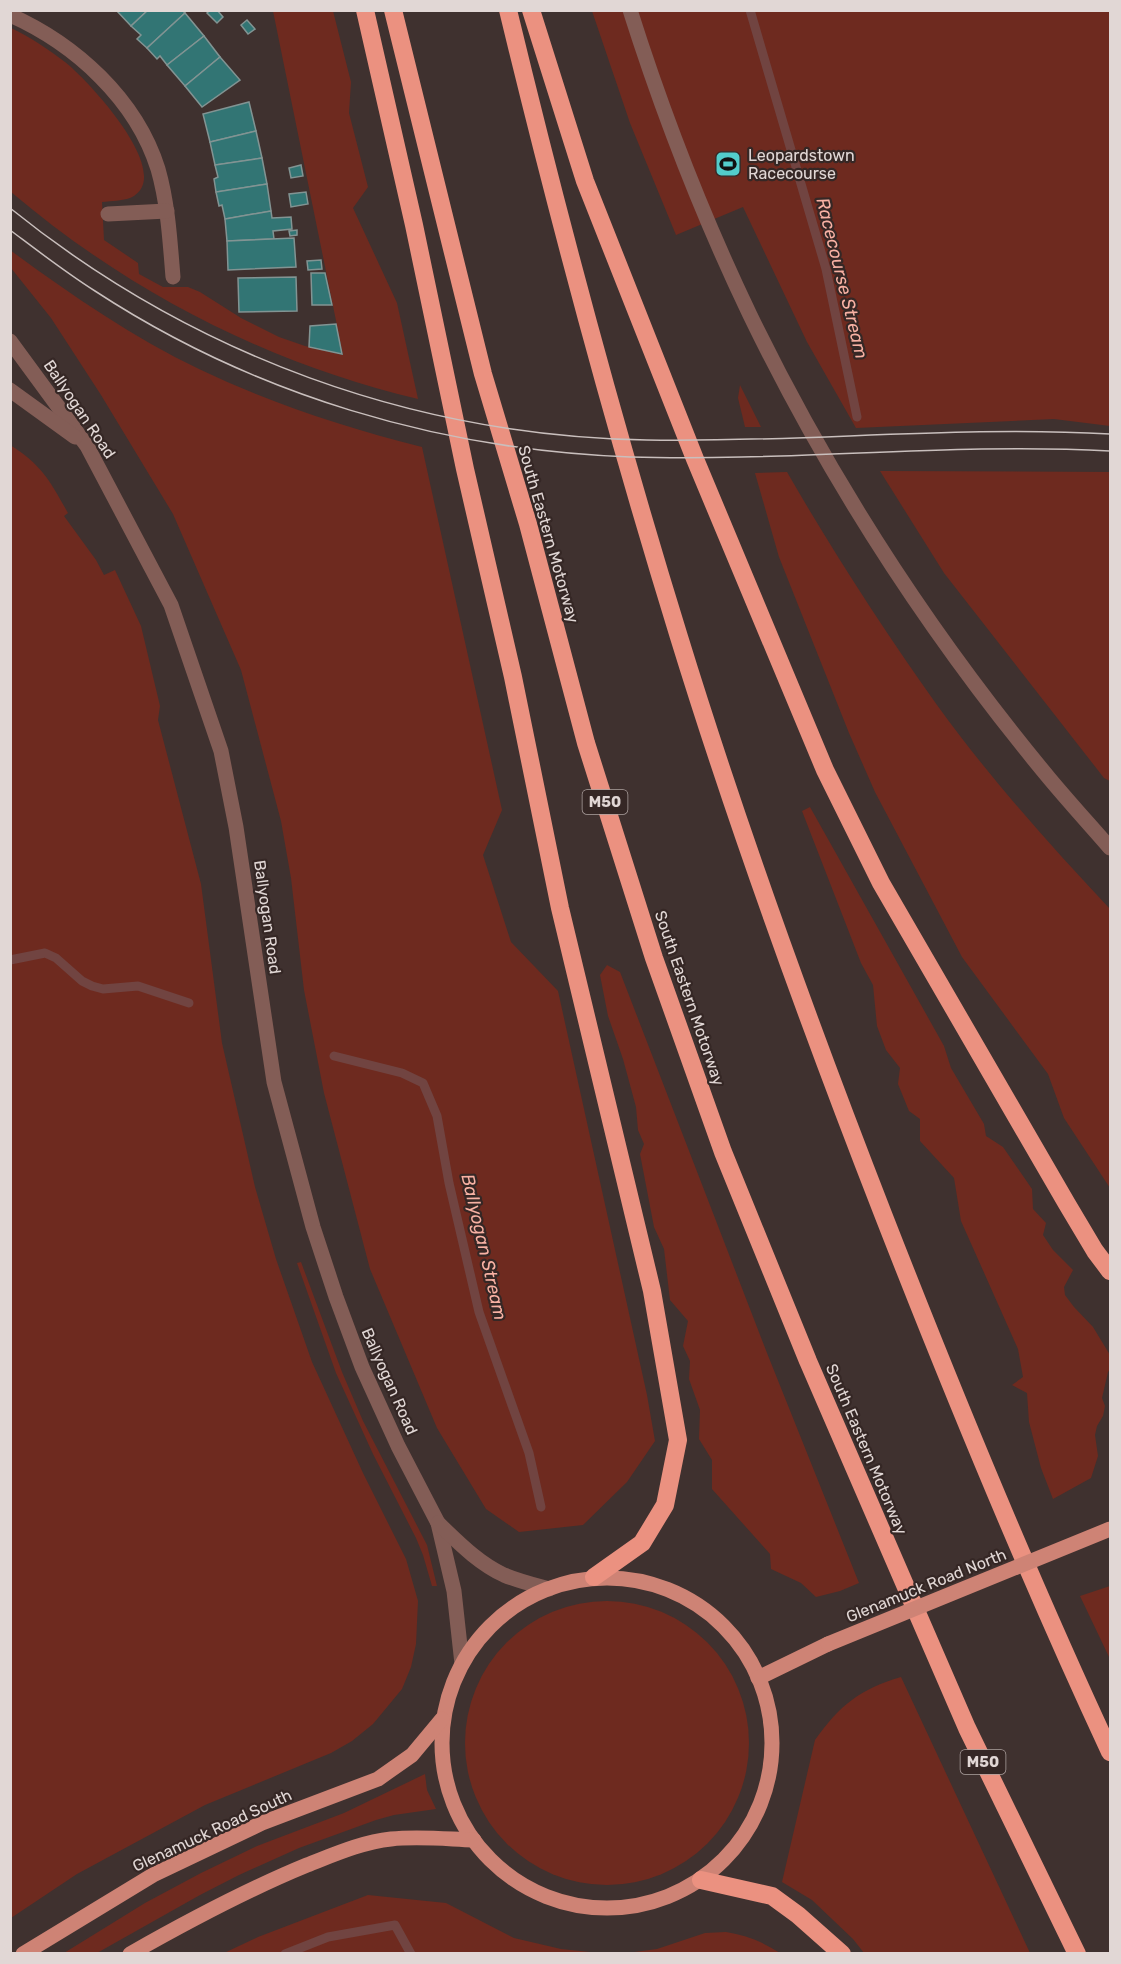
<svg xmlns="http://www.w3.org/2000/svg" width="1121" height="1964" viewBox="0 0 1121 1964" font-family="Rubik,sans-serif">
<rect width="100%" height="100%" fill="#3f312f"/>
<g fill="#6e2a1f">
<path d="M 273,11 L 333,11 L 351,82 L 349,113 L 368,187 L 353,208 L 397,303 L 418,399 C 267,363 129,292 11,192 L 11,28 C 30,37 48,49 65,62 C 88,80 173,171 134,196 C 126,201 111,201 102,202 L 104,240 L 138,263 L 139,274 L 163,287 L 188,287 L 200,292 L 241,318 L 279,337 L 305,346 L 343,355 Z"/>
<polygon points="592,11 1110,11 1110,426 1054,419 856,428 807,342 743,207 676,235 630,123"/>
<path d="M 10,250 C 70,294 132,337 199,369 C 270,403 346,428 422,447 L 502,810 L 483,855 L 511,942 L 558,991 L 647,1395 L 655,1441 L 627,1482 L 583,1525 L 519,1532 L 486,1509 L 437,1428 L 370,1269 L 324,1093 L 304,990 L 291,878 L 281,821 L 241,670 L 173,514 L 101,395 L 51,318 L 11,268 Z"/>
<polygon points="740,385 761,427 745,427 738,398"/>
<path d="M 10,445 C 42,465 50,481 68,513 L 64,516 L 96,560 L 104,575 L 115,570 L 141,626 L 160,706 L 158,720 L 201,884 L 222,1043 L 255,1187 L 276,1259 L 312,1362 L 363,1473 L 406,1559 L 418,1601 L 416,1644 L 411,1667 L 402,1689 L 373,1724 L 352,1741 L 331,1753 L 205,1805 L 77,1874 L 11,1918 Z"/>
<polygon points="880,471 1110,472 1110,781 1104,778 944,573"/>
<path d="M 787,472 C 833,552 883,629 937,705 C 989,777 1049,844 1110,909 L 1110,1188 L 1064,1118 L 1048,1074 L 962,957 L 875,792 L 849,733 L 779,557 L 755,473 Z"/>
<polygon points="810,807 944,1046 951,1068 984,1124 986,1136 1003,1147 1032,1189 1033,1209 1046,1223 1043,1235 1053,1250 1073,1270 1064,1287 1065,1295 1074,1307 1093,1327 1110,1355 1110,1369 1108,1372 1102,1398 1105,1406 1103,1416 1097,1426 1095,1435 1098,1456 1091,1478 1053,1499 1041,1468 1029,1422 1027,1393 1012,1385 1023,1377 1018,1349 961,1221 954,1178 920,1141 920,1119 909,1111 898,1084 900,1068 886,1050 877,1026 873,985 861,963 802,811"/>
<polygon points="607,965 620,972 767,1353 859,1583 840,1591 816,1597 801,1583 771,1569 770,1554 712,1489 712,1460 699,1439 700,1410 689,1379 690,1361 683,1346 688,1321 670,1300 664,1249 654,1227 640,1154 644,1144 638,1130 636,1107 623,1059 608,1016 600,975"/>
<polygon points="301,1262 342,1372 363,1421 427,1545 437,1586 432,1586 423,1555 416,1538 373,1454 336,1373 297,1263"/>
<polygon points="1110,1586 1110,1659 1080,1596"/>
<circle cx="607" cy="1743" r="142"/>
<path d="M 901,1677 L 1030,1953 L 864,1953 L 853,1939 L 812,1900 L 782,1882 L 815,1740 C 840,1705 860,1689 901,1677 Z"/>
<polygon points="425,1774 427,1790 436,1809 394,1815 376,1820 299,1848 239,1875 200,1895 97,1953 64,1953 145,1903 201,1873 257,1846 344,1813"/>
<polygon points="368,1895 446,1903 514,1938 561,1949 599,1953 224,1953 258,1937"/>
<path d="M 726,1932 C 746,1935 763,1942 780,1953 L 627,1953 L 657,1949 L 705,1933 Z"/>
</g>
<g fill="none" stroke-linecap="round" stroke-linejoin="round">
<g stroke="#714441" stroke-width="9">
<polyline points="750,10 826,269 857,417"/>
<polyline points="10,960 45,953 56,958 82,981 92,986 103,989 138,986 189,1003"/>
<polyline points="334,1056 402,1073 423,1083 437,1116 449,1183 479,1312 529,1453 541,1507"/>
<polyline points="285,1954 328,1937 395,1925 411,1954"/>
</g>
</g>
<g fill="#327574" stroke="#829493" stroke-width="1.5">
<polygon points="116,10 148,10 131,26"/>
<polygon points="148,10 182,10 185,13 147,48 137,39 141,35 131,26"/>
<polygon points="210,10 217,10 223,17 217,23 207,13"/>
<polygon points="185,13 204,36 167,65 160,56 157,59 147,48"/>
<polygon points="247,20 255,29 248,34 241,25"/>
<polygon points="204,36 220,57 185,86 167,65"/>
<polygon points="220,57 240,80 202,107 185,86"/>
<polygon points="249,102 256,131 210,142 203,114"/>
<polygon points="256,131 262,158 215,165 210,142"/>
<polygon points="262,158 267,184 216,192 214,179 218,177 215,165"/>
<polygon points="301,165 303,176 291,178 289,168"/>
<polygon points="267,184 271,211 225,219 222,205 219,206 216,192"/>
<polygon points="306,192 308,204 291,207 289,194"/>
<polygon points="271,211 272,218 291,217 292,229 273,231 274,239 227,241 225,219"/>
<polygon points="297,230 297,235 290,236 289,231"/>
<polygon points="294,238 296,267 228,270 227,241"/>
<polygon points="321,260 322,269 308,270 307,261"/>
<polygon points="311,273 325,273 332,305 312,305"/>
<polygon points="296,277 297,311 239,312 238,278"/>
<polygon points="336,324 342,354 309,347 310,326"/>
</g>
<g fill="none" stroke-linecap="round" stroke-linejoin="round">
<g stroke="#835d56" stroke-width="15">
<path d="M 630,10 C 663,114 703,217 750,315 C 830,480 932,637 1049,778 C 1069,802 1090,825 1110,848"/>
<path d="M 10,15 C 75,44 136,99 158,169 C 168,204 170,241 173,277"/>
<polyline points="108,214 167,211"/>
<polyline points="10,341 87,446 171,605 221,751 236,827 274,1082 313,1227 336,1297 362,1367 398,1446 438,1523 454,1591 462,1664"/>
<polyline points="10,390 75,437"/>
<path d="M 438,1523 C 458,1542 478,1563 504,1575 C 518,1581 534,1585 549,1589"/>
</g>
<g stroke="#ce8375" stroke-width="15">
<circle cx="607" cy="1743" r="165"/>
<polyline points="758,1678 828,1644"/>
<polyline points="23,1954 153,1875 262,1823 378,1779 412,1755 442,1719"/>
<path d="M 130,1954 C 188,1921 246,1890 307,1865 C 333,1855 362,1842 391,1839 C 418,1836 446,1839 474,1840"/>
</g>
<g stroke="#eb9180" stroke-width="18">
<polyline points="365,10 414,225 465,469 513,677 560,908 652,1291 678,1440 665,1505 642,1543 594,1577"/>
<polyline points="393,10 483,374 528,524 586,743 654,958 723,1152 808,1361 967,1728 1077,1954"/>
<path d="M 508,10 C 559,221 615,430 679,637 C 739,832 809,1024 883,1214 C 954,1396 1028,1576 1110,1752"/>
<polyline points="531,10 585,181 695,459 825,770 881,883 1067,1204 1095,1251 1110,1271"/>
<polyline points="701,1880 772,1896 798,1915 842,1954"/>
</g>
<g stroke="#c9bfbd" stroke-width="1.5">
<path d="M 10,208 C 192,355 413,436 647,440 C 801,443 956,425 1110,434"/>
<path d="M 10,230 C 38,251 65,272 95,291 C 254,395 440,450 630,457 C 790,462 951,442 1110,451"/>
</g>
<polyline stroke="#ce8375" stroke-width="15" points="828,1644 1110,1529"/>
</g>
<defs>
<g id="stadium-square" transform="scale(1.35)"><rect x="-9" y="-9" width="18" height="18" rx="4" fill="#53cdcb" stroke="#352725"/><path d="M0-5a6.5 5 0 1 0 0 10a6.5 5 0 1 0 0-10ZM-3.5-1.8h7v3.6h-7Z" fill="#111"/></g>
</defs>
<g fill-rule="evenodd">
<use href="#stadium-square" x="728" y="164"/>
</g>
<g text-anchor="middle" stroke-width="4.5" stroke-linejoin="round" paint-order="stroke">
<g fill="#352725" stroke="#ada2a0" stroke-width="1.5">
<rect x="582.5" y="790" width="45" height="24" rx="4.5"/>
<rect x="960.5" y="1750" width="45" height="24" rx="4.5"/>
</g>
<g font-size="15" font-weight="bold" fill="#e1d7d5">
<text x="605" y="807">M50</text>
<text x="983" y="1767">M50</text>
</g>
<g font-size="16" fill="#e1d7d5" stroke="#352725" text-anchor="start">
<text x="748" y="161">Leopardstown<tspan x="748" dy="18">Racecourse</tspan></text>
</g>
<g font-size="16" fill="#e1d7d5" stroke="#352725">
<text transform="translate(80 409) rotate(56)" y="6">Ballyogan Road</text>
<text transform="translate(549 534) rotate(74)" y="6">South Eastern Motorway</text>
<text transform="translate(268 917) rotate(82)" y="6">Ballyogan Road</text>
<text transform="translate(690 998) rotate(71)" y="6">South Eastern Motorway</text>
<text transform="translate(390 1381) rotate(66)" y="6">Ballyogan Road</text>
<text transform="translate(867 1449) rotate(67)" y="6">South Eastern Motorway</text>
<text transform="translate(926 1585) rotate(-22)" y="6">Glenamuck Road North</text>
<text transform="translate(212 1830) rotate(-25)" y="6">Glenamuck Road South</text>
</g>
<g font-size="18" font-style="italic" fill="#f8b1a3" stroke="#352725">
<text transform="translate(842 278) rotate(76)" y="6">Racecourse Stream</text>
<text transform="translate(484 1247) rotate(77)" y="6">Ballyogan Stream</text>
</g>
</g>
<rect width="1121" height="1964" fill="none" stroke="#e1d7d5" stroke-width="24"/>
</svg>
